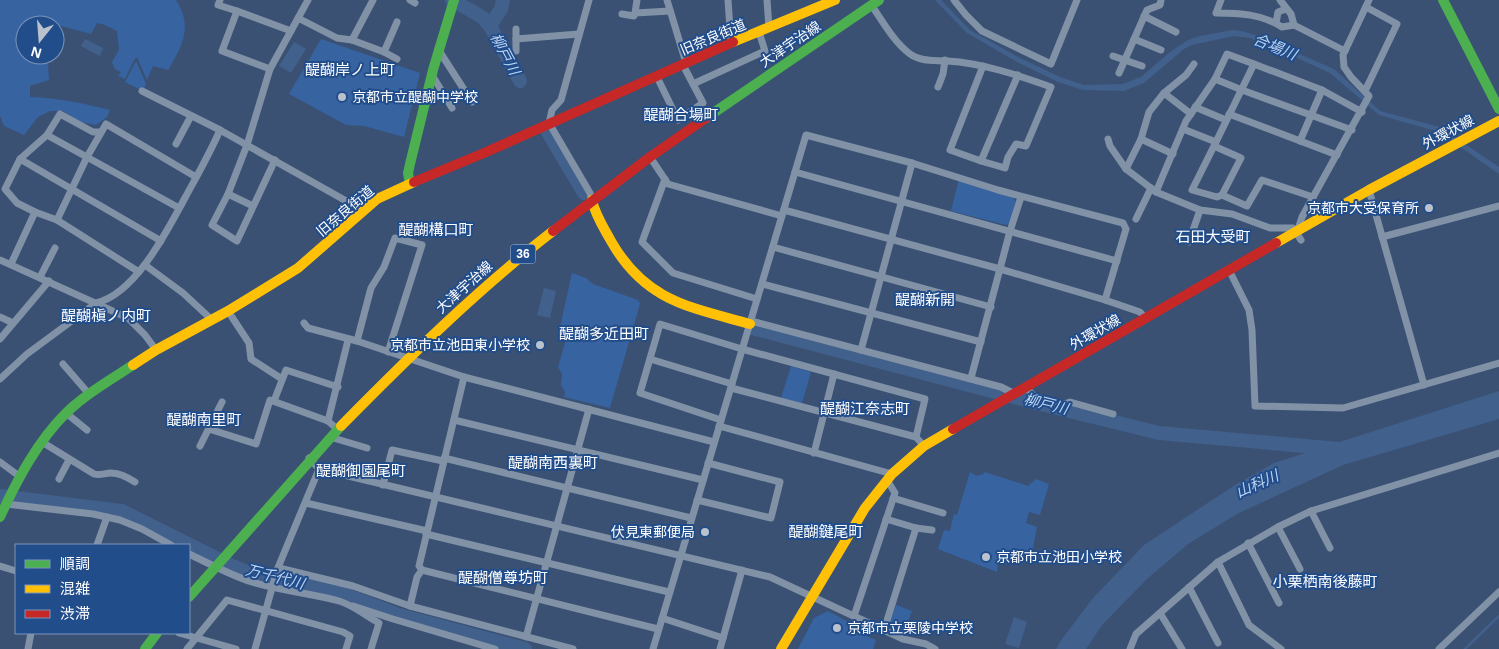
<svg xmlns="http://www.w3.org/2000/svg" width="1499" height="649" viewBox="0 0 1499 649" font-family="Arial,'Noto Sans JP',sans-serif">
<rect width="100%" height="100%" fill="#3a5173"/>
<g fill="#3763a1">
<path d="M 0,0 L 176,0 C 193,27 183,45 168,70 L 153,66 L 147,80 L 137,57 L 134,60 L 125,79 L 118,76 L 121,72 L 115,69 L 112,62 L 119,50 L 117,31 L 105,25 L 97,23 L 91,34 L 54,24 L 25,25 L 25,55 L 41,55 L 48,64 L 49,80 L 30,86 L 30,97 C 58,98 83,103 110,110 L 107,117 L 96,125 L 81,122 L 63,111 L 50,111 L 38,117 L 24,135 L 4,126 L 0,116 Z"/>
<polygon points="321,39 420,73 404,137 364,126 346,125 289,94"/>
<polygon points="136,61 146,84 143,91 125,82"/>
<polygon points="959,179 1013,197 1016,202 1009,224 1006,225 951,211"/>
<polygon points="572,273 586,278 593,284 638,300 640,304 610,408 564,397 565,392 561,385 562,374 558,367 569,329 560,327"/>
<polygon points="791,366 811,372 802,403 781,398"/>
<polygon points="970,472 977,476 983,474 985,472 1028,486 1036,479 1049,484 1040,515 1029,512 1026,523 1037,527 1031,558 999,553 997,572 938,549 944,530 950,531 954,514 957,515"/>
<polygon points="896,605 912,611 904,633 889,626"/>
<polygon points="828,611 854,625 852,630 876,640 873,649 798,649 814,618"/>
</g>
<g fill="#41608c">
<polygon points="935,0 941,0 970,30 1020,58 1060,77 1084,85 1123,84 1141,77 1170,52 1188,40 1200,36 1232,30 1242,31 1258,36 1334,69 1380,111 1440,127 1499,167 1499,174 1439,132 1379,115 1330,73 1297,58 1250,38 1234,36 1192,45 1184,49 1144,83 1124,91 1083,90 1058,82 1017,62 967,33"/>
<path d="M 85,39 L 103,48 L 100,56 C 93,53 87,49 81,46 Z"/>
<polygon points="294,42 306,49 291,73 279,66"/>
<polygon points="544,288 556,291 550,318 537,315"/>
<polygon points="1499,391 1499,419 1343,465 1237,514 1188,544 1147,579 1102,625 1086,649 1056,649 1062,639 1093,598 1144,545 1235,485 1274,463"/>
<polygon points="1014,617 1027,622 1019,648 1005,644"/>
</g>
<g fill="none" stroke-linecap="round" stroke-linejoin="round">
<polyline stroke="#41608c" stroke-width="2.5" points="1465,649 1499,616"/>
<g stroke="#41608c" stroke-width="14">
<polyline points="452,0 482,17 490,26"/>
<polyline points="503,0 501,9 490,26 520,81"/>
<polyline points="546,129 584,193"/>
<polyline points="752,328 1033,402 1159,433 1339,449"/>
<polyline points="0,496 122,511 230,565 252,574 336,591 399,615 525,649"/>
</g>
<g stroke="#8192a7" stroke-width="7">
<polyline points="220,0 218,5 237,11 222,51 270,69"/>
<polyline points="410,0 415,3"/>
<polyline points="589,0 561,100 552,110 549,123 590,193 592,200"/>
<polyline points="637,0 635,13 670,11"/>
<polyline points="667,0 686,63"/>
<polyline points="728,0 731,43"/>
<polyline points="767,0 769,28"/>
<polyline points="954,0 966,15 982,31 1051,64 1077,0"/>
<path d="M 1221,0 L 1216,13 C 1239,13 1262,14 1282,27 L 1294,25 L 1345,51"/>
<polyline points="1280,0 1291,14 1294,25"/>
<path d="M 872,6 C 883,22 894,42 910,54 C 921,62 934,60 947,61 C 983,63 1017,75 1051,87 L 1026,146 L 1016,144 L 1008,157 L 1005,168 L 981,161 L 1018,75"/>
<polyline points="237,11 291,31"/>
<polyline points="622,14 634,16 635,13"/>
<polyline points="1144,16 1176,32"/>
<polyline points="298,18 337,38 352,40 384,52 397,59"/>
<polyline points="1276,23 1278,12 1286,9"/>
<polyline points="516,29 516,51"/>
<polyline points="516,39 579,34"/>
<polyline points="1134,39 1161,50"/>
<polyline points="352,40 373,0"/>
<polyline points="438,49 472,102"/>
<polyline points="384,52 397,22"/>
<polyline points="1113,56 1142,66"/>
<polyline points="1119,73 1147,10 1160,5 1161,0"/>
<polyline points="432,75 452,108"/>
<polyline points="657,77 678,120 703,103 683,65"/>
<polyline points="1215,79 1242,90 1352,130"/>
<polyline points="693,84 765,51 759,32"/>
<polyline points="938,87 943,74 945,60"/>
<polyline points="142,91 220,130 364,211"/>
<polyline points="1365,91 1397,24 1366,7"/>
<polyline points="1164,93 1191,114"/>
<polyline points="1195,107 1226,120"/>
<polyline points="1229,114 1337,155"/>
<polyline points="1183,129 1216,142"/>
<polyline points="47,135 60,114 93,132 101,132"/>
<polyline points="1108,139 1110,146 1126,169 1156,192 1200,210 1232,214 1270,228 1293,228 1301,240"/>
<polyline points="1141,139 1173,154"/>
<polyline points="1300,141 1322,90"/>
<polyline points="176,144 191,116"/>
<polyline points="1214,146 1192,190 1217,197 1222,195 1241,158 1214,146 1254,64 1322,90 1362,112"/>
<polyline points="650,157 668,184 782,216"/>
<polyline points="20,159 161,241"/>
<polyline points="275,160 237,241 212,225 228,194 247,145 270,69 308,0"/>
<polyline points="981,161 950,150 983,66"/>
<polyline points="1126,169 1141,139 1149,112 1164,93 1186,75 1194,64"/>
<polyline points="795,172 1117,261"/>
<polyline points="665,179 642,242 673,273 757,299"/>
<polyline points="1369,190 1424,385"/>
<polyline points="1156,192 1186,121 1215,79 1227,54 1254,64"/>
<polyline points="228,194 253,206"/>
<polyline points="1222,195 1247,206 1262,180 1313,197"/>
<polyline points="784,210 1000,269 1105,300 1140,312 1146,319"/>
<polyline points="1136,219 1151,188"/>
<polyline points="57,220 87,157 106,124 196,177"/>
<polyline points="1297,232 1302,217 1369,96 1351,77 1344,67 1343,55 1369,0"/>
<polyline points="1382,237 1499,206"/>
<polyline points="1189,242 1200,210"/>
<polyline points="773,247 991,307"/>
<polyline points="0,260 128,318 145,335 156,350"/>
<polyline points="11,264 35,212"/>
<polyline points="145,265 183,293 211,319"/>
<polyline points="1229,270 1249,310 1252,330 1255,406 1343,408 1499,363"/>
<polyline points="139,272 57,220 35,212 17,203 5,189 20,159 47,135 179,208"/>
<polyline points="40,277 55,248"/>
<polyline points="762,284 981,342"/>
<polyline points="228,311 249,343 251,359 282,379"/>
<polyline points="0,317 13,323"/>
<polyline points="751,321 1001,387 1015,394"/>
<polyline points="304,323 308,328 357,341 464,377 714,442"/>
<polyline points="0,339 49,281"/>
<polyline points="357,341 371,288 384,267 395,238 422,245 388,352"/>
<polyline points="861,350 912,163"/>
<polyline points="650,359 732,384"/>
<polyline points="63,364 89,394"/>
<polyline points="971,378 1010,231 1021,197"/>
<path d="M 0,379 L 27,354 L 96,303 C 136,294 168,229 186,196 C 198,174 210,153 220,130"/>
<polyline points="731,388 916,437"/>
<polyline points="1026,388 1034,396 1062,405 1070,402 1113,414"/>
<polyline points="274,401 286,370 338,387"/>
<polyline points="66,413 87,430"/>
<polyline points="454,420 703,480"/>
<polyline points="721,420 640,393 660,324 742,349 925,399 916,437 924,446"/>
<polyline points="328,421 348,340"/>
<polyline points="719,426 892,474"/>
<polyline points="209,429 256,444 270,400 328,421 337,429"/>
<polyline points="330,437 367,448"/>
<path d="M 42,442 L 94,474 C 100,476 105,473 111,473 C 120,473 127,477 135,482"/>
<polyline points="200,446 222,402"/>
<polyline points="814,453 834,374"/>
<polyline points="444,458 691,518"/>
<polyline points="0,462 19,476"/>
<polyline points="319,469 770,577 903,639 926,644 935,649"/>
<polyline points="59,479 69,460"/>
<polyline points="383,485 392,450 443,461"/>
<polyline points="893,498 943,513"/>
<polyline points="697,500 771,518 780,482 708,463"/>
<polyline points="306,503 427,531"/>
<polyline points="6,504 93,514 120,520 142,529 171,545"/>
<polyline points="1311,511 1330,548"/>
<polyline points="1278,527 1300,569"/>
<polyline points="916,528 932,530"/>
<polyline points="426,534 669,592"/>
<polyline points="1248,543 1279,603"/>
<polyline points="97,545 107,517"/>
<path d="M 189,554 C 210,564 230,575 252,582 C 281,591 310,593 339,601 C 353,605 366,616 379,623 L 371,649"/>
<polyline points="1218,562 1249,625 1281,649"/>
<polyline points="0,566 16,571"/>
<polyline points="279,568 353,586 410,606 573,649"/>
<polyline points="422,570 658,629"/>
<polyline points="1189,587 1218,643"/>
<polyline points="353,606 393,619 495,649"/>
<polyline points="410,606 417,577 422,570 419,566 464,377"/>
<polyline points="1160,613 1182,649"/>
<polyline points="854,616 895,493 887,480"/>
<polyline points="662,618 723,638"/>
<polyline points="884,630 916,528 886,519"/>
<polyline points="179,633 236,649"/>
<polyline points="526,637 589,409"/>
<polyline points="28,649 31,633"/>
<polyline points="187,649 227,600 343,632 350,636 346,649"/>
<polyline points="255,649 277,570 319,469 309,458"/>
<polyline points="653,649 806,135 912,163 998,190 1123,223 1126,229 1105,300"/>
<polyline points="720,649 742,570"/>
<polyline points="1130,649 1136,634 1218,562 1278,527 1311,511 1499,453"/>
<polyline points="1439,649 1499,592"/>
</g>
<g stroke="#4caf50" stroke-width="10">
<polyline points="1443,0 1499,109"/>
<polyline points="706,118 879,0"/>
<polyline points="410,184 408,173 410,164 433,70 454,0"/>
<path d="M 0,517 C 17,480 37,442 66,413 C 86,394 110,380 133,365"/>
<polyline points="189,597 341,426"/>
<polyline points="145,649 157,633"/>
</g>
<g stroke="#ffc107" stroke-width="10">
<polyline points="733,42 835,0"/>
<path d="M 592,200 C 595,215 604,228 611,241 C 645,301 689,307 750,324"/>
<polyline points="1276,243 1369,190 1499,121"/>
<polyline points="133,365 156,350 228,311 298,268 377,199 414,182"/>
<path d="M 341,426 C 409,357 477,290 553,231"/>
<polyline points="781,649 865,508 892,474 924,446 953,429"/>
</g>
<g stroke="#c62828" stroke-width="10">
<polyline points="414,182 484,153 733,42"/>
<polyline points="553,231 650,157 706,118"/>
<polyline points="953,429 1276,243"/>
</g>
</g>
<g fill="#bac2ce" stroke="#224d8b" stroke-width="2">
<circle cx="342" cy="97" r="5"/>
<circle cx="1429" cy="208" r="5"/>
<circle cx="540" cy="345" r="5"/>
<circle cx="705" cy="532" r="5"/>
<circle cx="986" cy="557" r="5"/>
<circle cx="837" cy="628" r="5"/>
</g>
<g text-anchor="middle" stroke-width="4" stroke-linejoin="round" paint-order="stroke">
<rect fill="#224d8b" stroke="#bdcadc" stroke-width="1" x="510.5" y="244.5" width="25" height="19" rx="4"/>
<g font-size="12" font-weight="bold" fill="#fff">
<text x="523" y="258">36</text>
</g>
<g font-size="14" fill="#fff" stroke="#224d8b">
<text transform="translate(713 37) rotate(-23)" y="5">旧奈良街道</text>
<text transform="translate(790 44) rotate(-34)" y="5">大津宇治線</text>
<text transform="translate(1448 132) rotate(-28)" y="5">外環状線</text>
<text transform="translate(345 211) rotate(-40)" y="5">旧奈良街道</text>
<text transform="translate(464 287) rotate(-42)" y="5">大津宇治線</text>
<text transform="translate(1095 332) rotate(-30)" y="5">外環状線</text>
</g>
<g font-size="14" fill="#fff" stroke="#224d8b" text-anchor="start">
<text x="352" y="102">京都市立醍醐中学校</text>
<text x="1419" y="213" text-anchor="end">京都市大受保育所</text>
<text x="530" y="350" text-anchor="end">京都市立池田東小学校</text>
<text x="695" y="537" text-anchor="end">伏見東郵便局</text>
<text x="996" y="562">京都市立池田小学校</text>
<text x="847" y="633">京都市立栗陵中学校</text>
</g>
<g font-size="15" font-style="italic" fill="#bbd3f2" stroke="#224d8b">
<text transform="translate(1275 47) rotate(22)" y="5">合場川</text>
<text transform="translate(505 54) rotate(62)" y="5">柳戸川</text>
<text transform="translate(1046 404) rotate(14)" y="5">柳戸川</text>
<text transform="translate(1257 484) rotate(-24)" y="5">山科川</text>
<text transform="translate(275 577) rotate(14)" y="5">万千代川</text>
</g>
<g font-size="15" fill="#fff" stroke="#224d8b">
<text x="350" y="75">醍醐岸ノ上町</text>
<text x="681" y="120">醍醐合場町</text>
<text x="436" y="235">醍醐構口町</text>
<text x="1213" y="242">石田大受町</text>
<text x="925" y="305">醍醐新開</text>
<text x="106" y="321">醍醐槇ノ内町</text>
<text x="604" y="339">醍醐多近田町</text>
<text x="865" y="414">醍醐江奈志町</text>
<text x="204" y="425">醍醐南里町</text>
<text x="553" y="468">醍醐南西裏町</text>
<text x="361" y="476">醍醐御園尾町</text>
<text x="826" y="537">醍醐鍵尾町</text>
<text x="503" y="583">醍醐僧尊坊町</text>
<text x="1325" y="587">小栗栖南後藤町</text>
</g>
</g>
<rect x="15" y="544" width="175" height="90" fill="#224d8b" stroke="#7a94b9"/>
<rect x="25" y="560" width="25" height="8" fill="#4caf50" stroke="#7a94b9"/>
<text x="60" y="569" font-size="15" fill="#ffffff">順調</text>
<rect x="25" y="585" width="25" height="8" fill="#ffc107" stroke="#7a94b9"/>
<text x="60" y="594" font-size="15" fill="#ffffff">混雑</text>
<rect x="25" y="610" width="25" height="8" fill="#c62828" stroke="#7a94b9"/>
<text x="60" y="619" font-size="15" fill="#ffffff">渋滞</text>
<g transform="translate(40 40) rotate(197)"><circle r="24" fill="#224d8b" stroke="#7a94b9"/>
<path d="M0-4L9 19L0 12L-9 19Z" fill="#bac2ce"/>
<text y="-8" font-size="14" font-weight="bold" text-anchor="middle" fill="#ffffff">N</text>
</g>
</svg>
